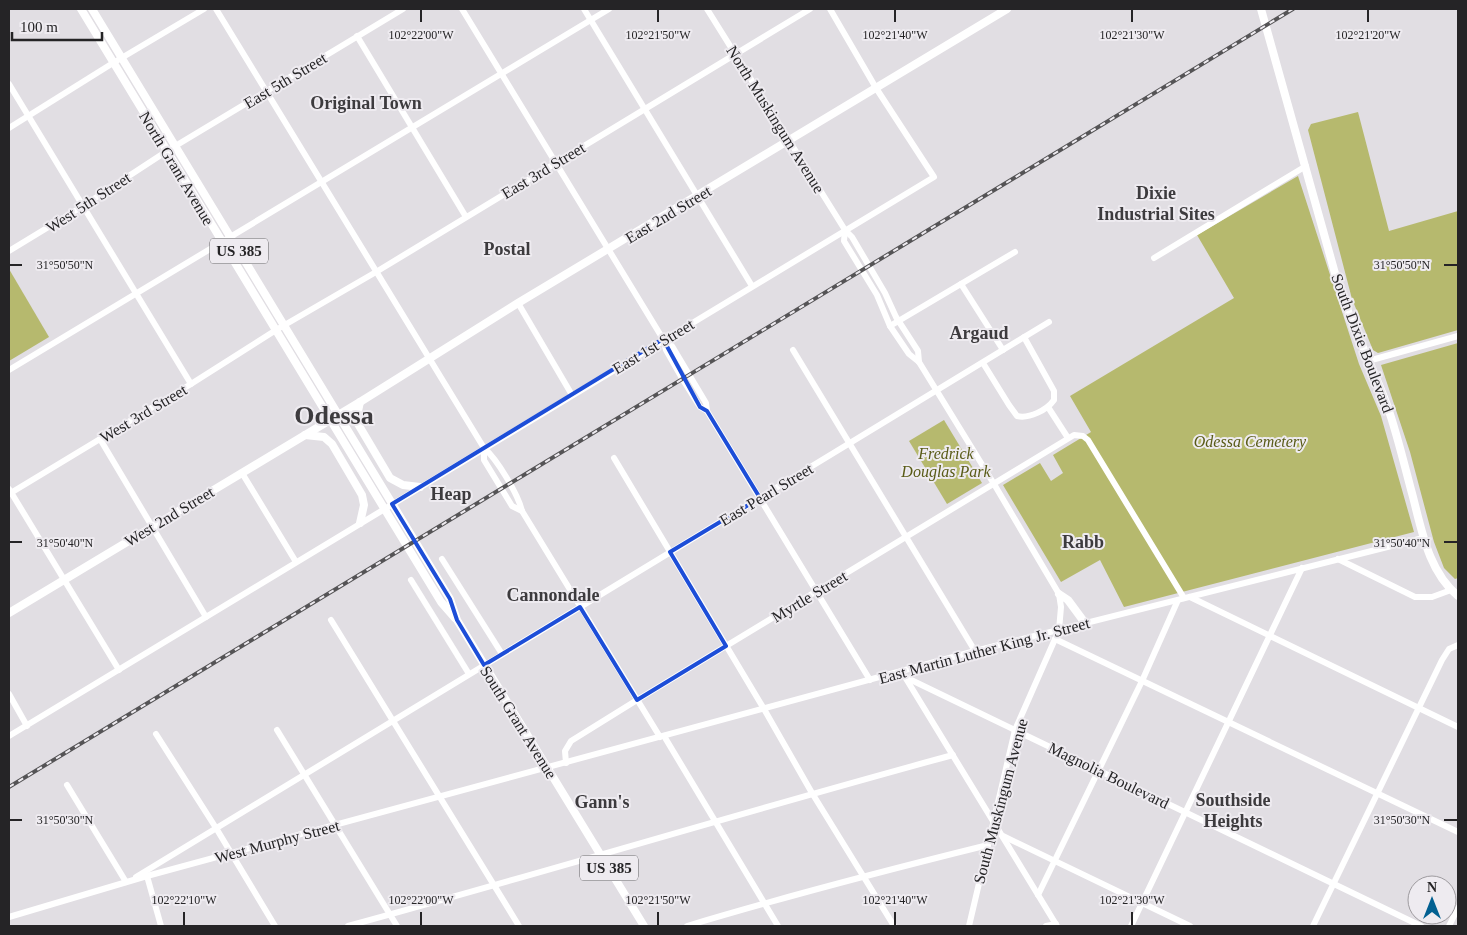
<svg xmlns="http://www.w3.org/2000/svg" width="1467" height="935" viewBox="0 0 1467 935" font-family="Georgia,serif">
<rect width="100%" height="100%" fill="#e1dee3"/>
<g fill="#b6b96e">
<polygon points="1358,112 1389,231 1458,211 1458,330 1378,353 1373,350 1352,299 1308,130 1311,124"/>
<polygon points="1298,176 1359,364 1381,416 1414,532 1124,607 1100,560 1061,582 1003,485 1040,463 1051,481 1063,473 1053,455 1091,432 1070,396 1234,298 1197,235"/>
<polygon points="9,269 49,337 9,361"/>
<polygon points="1458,343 1458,578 1455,579 1444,568 1434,542 1410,452 1381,365"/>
<polygon points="944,420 982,483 947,504 909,441"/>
</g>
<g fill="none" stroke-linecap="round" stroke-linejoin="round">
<g stroke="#fff" stroke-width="6">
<path d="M 216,9 L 484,448 C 497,459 518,494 522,511 L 660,737"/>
<polyline points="462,9 663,339 672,346 706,403 707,411 870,680"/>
<polyline points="584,9 752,286"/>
<polyline points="707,9 845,230 852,237 885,293 896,317 918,351 919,362"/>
<polyline points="357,36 466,217"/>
<polyline points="9,84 191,384"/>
<polyline points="9,128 113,63 204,9"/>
<polyline points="845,230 844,241 877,295 890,326 909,354 919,362 994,484 1059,594 1061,607 1059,630 1015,730 969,926"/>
<polyline points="9,251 83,206 167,151 403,9"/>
<polyline points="1154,258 1306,166"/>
<polyline points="961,284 1003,350"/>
<polyline points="518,303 572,395"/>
<polyline points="890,326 1015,252"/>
<polyline points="663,339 666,350 683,380 700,407 707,411"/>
<polyline points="793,350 975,651"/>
<polyline points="1368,361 1458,336"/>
<path d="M 983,363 L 1009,405 L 1017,416 C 1029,419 1047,410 1054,400 L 1054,391 L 1024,337"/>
<polyline points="9,370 609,9"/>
<polyline points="1048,407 1068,438"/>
<polyline points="100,439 206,617"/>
<polyline points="484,448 484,460 512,506 522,511"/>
<polyline points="614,458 764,709 812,793 894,926"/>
<polyline points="242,473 296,562"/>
<polyline points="9,489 119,670"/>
<polyline points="9,494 191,384 276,330 376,272 810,9"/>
<polyline points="442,559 502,654"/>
<polyline points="1338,559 1415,597 1432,597 1451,590"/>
<polyline points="411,580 469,674"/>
<polyline points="1190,597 1458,727"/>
<polyline points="331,620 519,926"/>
<polyline points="1055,639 1458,832"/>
<polyline points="905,677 1421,926"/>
<polyline points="905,677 1057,926"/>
<polyline points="9,694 27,726"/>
<polyline points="277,730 397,926"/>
<polyline points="156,734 216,828 275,926"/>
<polyline points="9,736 934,177 876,88 830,9"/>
<polyline points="664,736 778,926"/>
<polyline points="566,763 565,751 571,741 637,700 1074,435 1083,436 1088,440 1184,598"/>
<polyline points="67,785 126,882"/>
<polyline points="1003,836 1190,926"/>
<polyline points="147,876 161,926"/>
<polyline points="136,877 1049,322"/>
<polyline points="1038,895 1142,681 1178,600"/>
<polyline points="9,917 147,876 975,651 1423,538"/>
<path d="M 348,926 C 550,871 750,810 953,755"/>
<path d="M 687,926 C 787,896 887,870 988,845"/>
<polyline points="1046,926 1056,924"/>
<polyline points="1131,926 1302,568"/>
<polyline points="1313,926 1442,660 1449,649 1458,645"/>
<polyline points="1449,926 1458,908"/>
</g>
<g stroke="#fff" stroke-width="8">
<polyline points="81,9 441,602 455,618"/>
<polyline points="92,9 450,599 457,620 644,926"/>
<path d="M 1261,9 L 1338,284 C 1352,327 1373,366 1388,408 C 1398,437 1405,468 1413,497 C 1422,532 1429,572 1458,596"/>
<polyline points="360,402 357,416 358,424 390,478 403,485 420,487"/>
<polyline points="305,435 324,437 332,444 362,495 364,505 360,523"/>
<polyline points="1059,594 1068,600 1085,623"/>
<polyline points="9,613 360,402 518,303 1007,9"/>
</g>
<g stroke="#555456" stroke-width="4">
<polyline id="rail" points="9,787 1293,9"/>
</g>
<use href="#rail" stroke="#eeebf0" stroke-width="2" stroke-dasharray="5.5" stroke-linecap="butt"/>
</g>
<path fill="none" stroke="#1d4ed8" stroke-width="4" stroke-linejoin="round" d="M 663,339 L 700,407 L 707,411 L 760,498 L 670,552 L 726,646 L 637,700 L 580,607 L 484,665 L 457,620 L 450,599 L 392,504 Z"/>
<path fill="none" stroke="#252426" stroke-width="2" d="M 421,10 L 421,22M 658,10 L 658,22M 895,10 L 895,22M 1132,10 L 1132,22M 1368,10 L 1368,22M 10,265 L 22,265M 1444,265 L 1457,265M 10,542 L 22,542M 1444,542 L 1457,542M 10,820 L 22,820M 1444,820 L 1457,820M 184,912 L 184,925M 421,912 L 421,925M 658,912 L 658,925M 895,912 L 895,925M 1132,912 L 1132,925"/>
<g text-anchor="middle" stroke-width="4" stroke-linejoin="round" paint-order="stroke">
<g fill="#eeebf0" stroke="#616063" stroke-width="1">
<rect x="210" y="238.5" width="58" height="25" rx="4"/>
<rect x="580" y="855.5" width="58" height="25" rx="4"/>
</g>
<g font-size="15" font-weight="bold" fill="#252426">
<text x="239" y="256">US 385</text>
<text x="609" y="873">US 385</text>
</g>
<g font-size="16" fill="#252426" stroke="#eeebf0">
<text transform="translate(285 80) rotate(-31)" y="6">East 5th Street</text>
<text transform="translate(776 119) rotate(58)" y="6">North Muskingum Avenue</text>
<text transform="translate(177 168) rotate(59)" y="6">North Grant Avenue</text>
<text transform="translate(543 170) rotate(-31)" y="6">East 3rd Street</text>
<text transform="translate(88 202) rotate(-33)" y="6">West 5th Street</text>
<text transform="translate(668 214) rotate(-31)" y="6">East 2nd Street</text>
<text transform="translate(1363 343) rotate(69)" y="6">South Dixie Boulevard</text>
<text transform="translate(653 346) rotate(-31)" y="6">East 1st Street</text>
<text transform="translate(143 413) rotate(-31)" y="6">West 3rd Street</text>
<text transform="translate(766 494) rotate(-31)" y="6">East Pearl Street</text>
<text transform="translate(169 516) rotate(-31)" y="6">West 2nd Street</text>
<text transform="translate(809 596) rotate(-31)" y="6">Myrtle Street</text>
<text transform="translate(984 650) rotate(-15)" y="6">East Martin Luther King Jr. Street</text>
<text transform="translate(519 722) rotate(58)" y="6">South Grant Avenue</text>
<text transform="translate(1109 775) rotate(26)" y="6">Magnolia Boulevard</text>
<text transform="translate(1000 801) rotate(-75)" y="6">South Muskingum Avenue</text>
<text transform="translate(277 841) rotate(-15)" y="6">West Murphy Street</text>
</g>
<g font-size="16" font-style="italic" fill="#595b17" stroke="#eeebf0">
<text x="1250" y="447">Odessa Cemetery</text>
<text x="946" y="459">Fredrick<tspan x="946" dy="18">Douglas Park</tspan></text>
</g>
<g font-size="18" font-weight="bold" fill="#3d3b3e" stroke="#eeebf0">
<text x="366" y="109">Original Town</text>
<text x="1156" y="199">Dixie<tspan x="1156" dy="21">Industrial Sites</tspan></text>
<text x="507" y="255">Postal</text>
<text x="979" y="339">Argaud</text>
<text x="451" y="500">Heap</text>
<text x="1083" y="548">Rabb</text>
<text x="553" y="601">Cannondale</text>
<text x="1233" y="806">Southside<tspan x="1233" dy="21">Heights</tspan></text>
<text x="602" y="808">Gann's</text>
</g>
<g font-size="26" font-weight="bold" fill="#3d3b3e" stroke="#eeebf0">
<text x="334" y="424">Odessa</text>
</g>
</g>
<g font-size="12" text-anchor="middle" fill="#252426" stroke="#eeebf0" stroke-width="4" stroke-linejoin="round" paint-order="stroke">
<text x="421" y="39">102°22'00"W</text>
<text x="658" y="39">102°21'50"W</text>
<text x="895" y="39">102°21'40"W</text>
<text x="1132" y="39">102°21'30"W</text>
<text x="1368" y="39">102°21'20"W</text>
<text x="65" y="269">31°50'50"N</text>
<text x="1402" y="269">31°50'50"N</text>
<text x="65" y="547">31°50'40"N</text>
<text x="1402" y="547">31°50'40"N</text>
<text x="65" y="824">31°50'30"N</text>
<text x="1402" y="824">31°50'30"N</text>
<text x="184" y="904">102°22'10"W</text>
<text x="421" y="904">102°22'00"W</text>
<text x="658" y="904">102°21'50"W</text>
<text x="895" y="904">102°21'40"W</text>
<text x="1132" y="904">102°21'30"W</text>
</g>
<rect width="1467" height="935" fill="none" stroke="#252426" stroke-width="20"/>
<g transform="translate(1432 900)"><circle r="24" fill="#eeebf0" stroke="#9e9b9f"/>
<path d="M0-4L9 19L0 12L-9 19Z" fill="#026091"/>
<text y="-8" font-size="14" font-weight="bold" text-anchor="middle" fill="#252426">N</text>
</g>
<path d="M12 32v8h90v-8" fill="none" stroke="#252426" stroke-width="2.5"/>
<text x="20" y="32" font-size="15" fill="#252426" stroke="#eeebf0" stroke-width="4" paint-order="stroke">100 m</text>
</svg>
